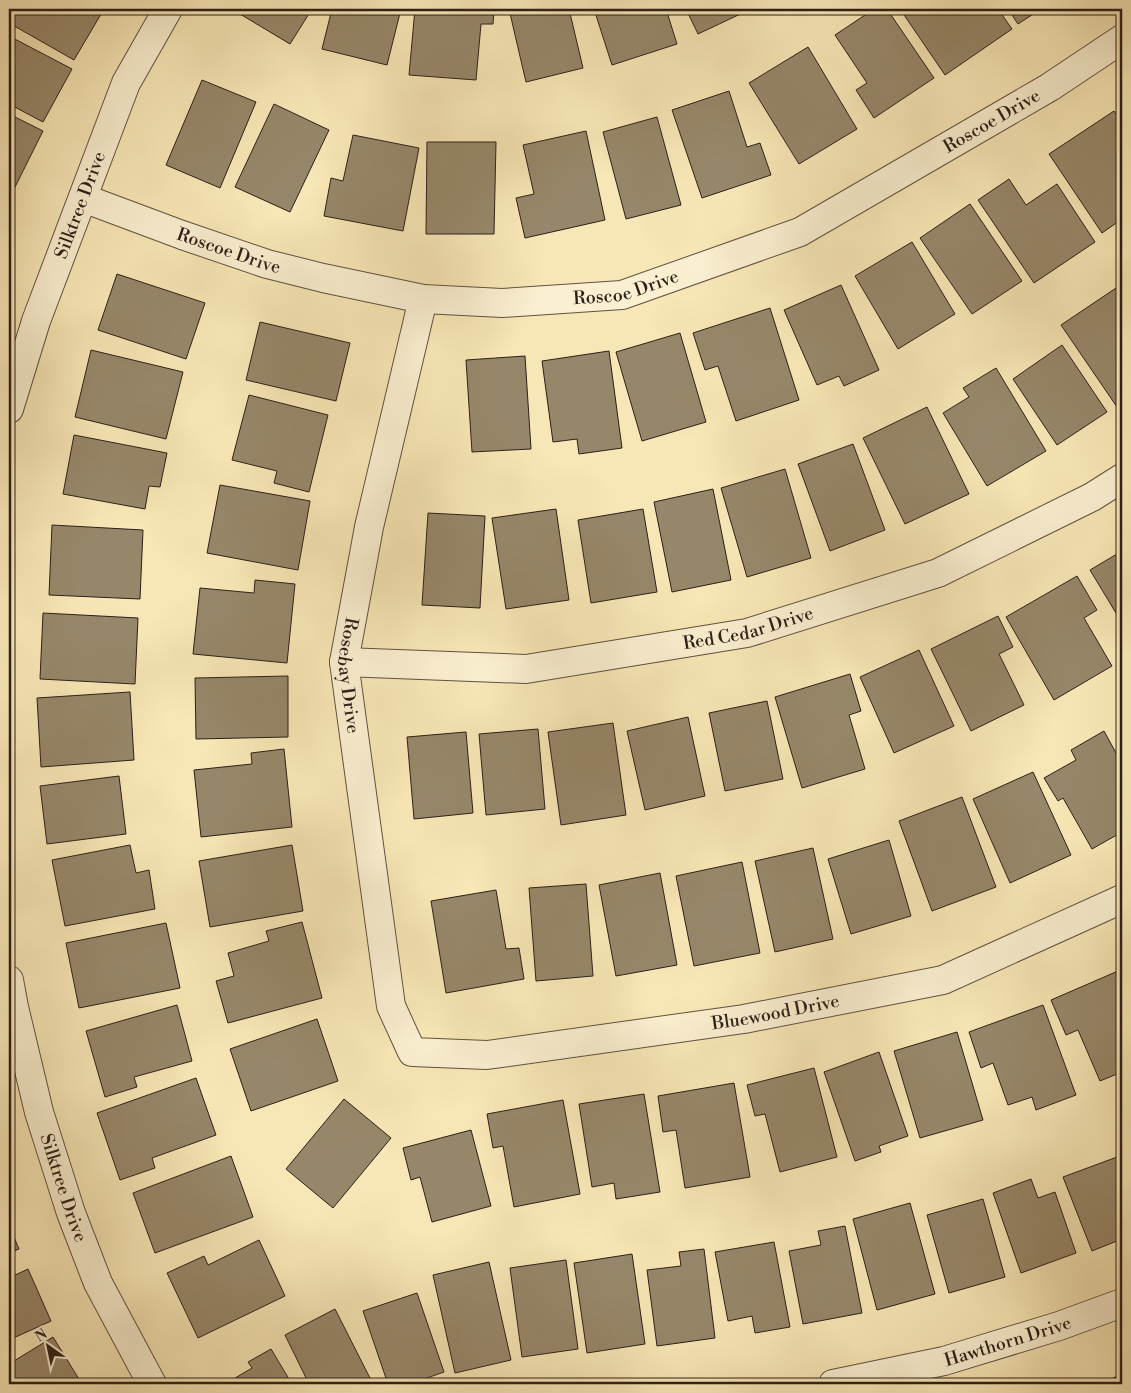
<svg xmlns="http://www.w3.org/2000/svg" width="1131" height="1393" viewBox="0 0 1131 1393" font-family="'Libre Bodoni',serif">
<rect width="100%" height="100%" fill="#f8e7b6"/>
<filter id="stains"><feTurbulence type="fractalNoise" baseFrequency=".004" numOctaves="4"/><feColorMatrix values="0 0 0 0 .2 0 0 0 0 .09 0 0 0 0 .02 0 0 0 .5 -.17"/></filter>
<radialGradient id="worn" r=".72"><stop offset=".6" stop-color="#630" stop-opacity="0"/><stop offset="1" stop-color="#630" stop-opacity=".3"/></radialGradient>
<g fill="#97876a" stroke="#2d1f18">
<polygon points="9,9 104,9 74,60 9,23"/>
<polygon points="244,9 312,9 290,44 240,14"/>
<polygon points="332,9 401,9 387,65 322,49"/>
<polygon points="415,9 494,9 493,24 481,24 476,80 409,75"/>
<polygon points="509,9 569,9 583,68 526,82"/>
<polygon points="594,9 666,9 677,44 612,65"/>
<polygon points="686,9 751,9 698,34"/>
<polygon points="874,9 887,9 934,78 874,118 856,90 867,83 835,35"/>
<polygon points="900,9 998,9 1012,29 945,75"/>
<polygon points="1008,9 1041,9 1018,24"/>
<polygon points="9,36 72,69 43,122 9,104"/>
<polygon points="808,47 857,129 799,164 749,83"/>
<polygon points="202,80 256,102 220,188 166,165"/>
<polygon points="729,91 747,147 760,143 771,175 702,198 672,110"/>
<polygon points="274,104 329,130 290,212 235,187"/>
<polygon points="1114,111 1122,124 1122,219 1102,233 1049,154"/>
<polygon points="9,114 43,131 9,199"/>
<polygon points="657,117 681,205 626,219 603,132"/>
<polygon points="586,131 605,220 525,238 516,198 534,194 523,145"/>
<polygon points="353,135 419,148 403,231 324,216 331,178 343,181"/>
<polygon points="427,142 496,142 494,234 426,234"/>
<polygon points="1009,179 1026,205 1057,184 1095,242 1034,283 978,200"/>
<polygon points="970,204 1022,281 972,314 920,238"/>
<polygon points="912,242 955,314 898,349 855,276"/>
<polygon points="117,274 205,303 186,359 98,330"/>
<polygon points="1122,284 1122,403 1117,407 1061,325"/>
<polygon points="841,285 879,370 844,386 839,376 817,385 784,310"/>
<polygon points="770,308 799,400 736,421 718,366 705,370 693,333"/>
<polygon points="260,322 350,343 336,401 246,380"/>
<polygon points="680,333 706,422 642,441 616,352"/>
<polygon points="1062,345 1107,412 1057,445 1013,379"/>
<polygon points="91,350 183,372 166,439 75,417"/>
<polygon points="609,351 622,448 579,454 577,439 553,442 542,361"/>
<polygon points="525,356 531,449 472,452 466,360"/>
<polygon points="996,368 1046,451 987,486 943,413 969,397 963,388"/>
<polygon points="249,395 328,415 309,492 274,483 277,471 232,460"/>
<polygon points="927,407 969,494 905,524 863,438"/>
<polygon points="74,435 167,453 160,487 149,486 145,509 63,494"/>
<polygon points="853,444 885,530 830,551 798,464"/>
<polygon points="785,469 811,558 747,577 721,488"/>
<polygon points="220,485 310,501 298,570 207,553"/>
<polygon points="713,489 731,580 672,592 654,502"/>
<polygon points="556,509 569,600 506,609 492,518"/>
<polygon points="643,509 657,592 591,603 578,520"/>
<polygon points="428,513 485,516 480,608 422,605"/>
<polygon points="52,525 143,530 140,599 49,595"/>
<polygon points="1122,551 1122,623 1090,570"/>
<polygon points="1077,576 1097,610 1084,618 1112,666 1054,700 1006,617"/>
<polygon points="255,580 295,584 287,663 193,654 200,588 254,593"/>
<polygon points="43,613 138,618 135,684 40,679"/>
<polygon points="998,616 1013,647 999,654 1024,705 971,731 931,649"/>
<polygon points="919,650 954,726 894,753 860,677"/>
<polygon points="850,674 861,711 849,715 865,769 802,788 775,697"/>
<polygon points="288,676 288,737 196,739 195,678"/>
<polygon points="130,692 134,760 41,767 37,698"/>
<polygon points="767,701 783,779 725,791 709,713"/>
<polygon points="688,717 705,796 645,810 627,731"/>
<polygon points="613,723 626,815 561,825 548,732"/>
<polygon points="538,729 545,809 486,815 479,734"/>
<polygon points="1104,731 1122,764 1122,832 1092,849 1063,798 1058,801 1044,778 1076,760 1071,750"/>
<polygon points="466,732 473,813 414,819 407,737"/>
<polygon points="284,749 292,827 201,837 194,770 252,764 251,753"/>
<polygon points="1033,772 1071,855 1010,883 973,799"/>
<polygon points="119,776 126,834 47,844 40,786"/>
<polygon points="962,797 996,887 932,911 899,821"/>
<polygon points="889,840 911,916 851,934 828,859"/>
<polygon points="130,845 136,873 149,870 155,909 65,926 52,860"/>
<polygon points="292,845 303,911 210,927 199,861"/>
<polygon points="813,848 833,939 775,952 755,861"/>
<polygon points="742,862 760,953 694,966 676,876"/>
<polygon points="660,873 677,965 616,976 599,885"/>
<polygon points="586,884 593,976 536,981 529,888"/>
<polygon points="496,890 506,949 519,948 524,979 446,993 431,901"/>
<polygon points="302,922 322,998 228,1023 216,981 234,976 228,953 269,941 266,931"/>
<polygon points="166,923 180,988 79,1008 66,943"/>
<polygon points="1118,971 1122,981 1122,1072 1100,1081 1078,1030 1066,1035 1051,1000"/>
<polygon points="177,1005 192,1061 134,1077 137,1087 105,1097 86,1031"/>
<polygon points="1043,1005 1076,1095 1036,1110 1032,1097 1008,1105 993,1063 981,1068 969,1032"/>
<polygon points="317,1019 338,1081 251,1111 230,1049"/>
<polygon points="957,1032 983,1120 920,1138 894,1051"/>
<polygon points="879,1052 908,1136 879,1146 881,1152 855,1161 824,1072"/>
<polygon points="814,1068 837,1157 780,1172 765,1114 755,1116 747,1085"/>
<polygon points="196,1078 216,1135 152,1158 155,1168 120,1180 97,1113"/>
<polygon points="734,1083 750,1177 685,1188 676,1130 663,1132 658,1096"/>
<polygon points="644,1094 660,1192 616,1199 614,1183 592,1187 579,1104"/>
<polygon points="344,1099 391,1138 333,1208 286,1169"/>
<polygon points="563,1100 580,1194 514,1207 503,1146 493,1148 487,1114"/>
<polygon points="471,1130 491,1206 432,1222 420,1177 411,1180 403,1148"/>
<polygon points="231,1156 253,1217 155,1253 133,1193"/>
<polygon points="1117,1157 1122,1170 1122,1239 1092,1251 1063,1177"/>
<polygon points="1031,1179 1038,1198 1055,1192 1076,1253 1021,1273 993,1193"/>
<polygon points="983,1199 1005,1277 949,1293 927,1215"/>
<polygon points="910,1203 935,1294 877,1310 853,1219"/>
<polygon points="9,1225 19,1249 9,1253"/>
<polygon points="845,1226 862,1313 803,1324 789,1251 821,1245 818,1231"/>
<polygon points="259,1240 285,1296 198,1338 167,1273 204,1256 208,1265"/>
<polygon points="774,1242 790,1327 755,1333 752,1316 728,1321 715,1252"/>
<polygon points="704,1249 715,1338 657,1346 647,1270 681,1266 679,1252"/>
<polygon points="632,1254 645,1344 587,1353 574,1263"/>
<polygon points="566,1260 578,1349 522,1357 510,1268"/>
<polygon points="489,1262 511,1360 455,1373 433,1275"/>
<polygon points="28,1269 51,1321 9,1340 9,1278"/>
<polygon points="417,1293 444,1372 410,1384 388,1384 363,1311"/>
<polygon points="335,1309 373,1384 309,1384 285,1335"/>
<polygon points="53,1337 82,1384 9,1384 9,1364"/>
<polygon points="271,1349 292,1384 225,1384 252,1368 248,1362"/>
<polygon points="1122,1374 1122,1384 1115,1384 1113,1378"/>
</g>
<g fill="none" stroke-linecap="round" stroke-linejoin="round">
<g stroke="#605140" stroke-width="30">
<g id="minor">
<path id="s1" d="M 83,198 L 182,235 L 267,264 L 323,278 L 423,299 L 502,303 L 622,295 L 800,232 L 1050,87 L 1122,39"/>
<path id="s2" d="M 423,299 L 369,527 L 344,662 L 391,1006 L 412,1052 L 487,1055 L 744,1019 L 943,980 L 1122,899"/>
<path id="s3" d="M 9,409 L 36,321 L 126,83 L 168,9"/>
<path id="s4" d="M 344,662 L 526,669 L 747,633 L 938,573 L 1092,497 L 1122,478"/>
<path id="s5" d="M 9,980 L 14,1007 L 39,1112 L 71,1213 L 98,1283 L 152,1384"/>
<path id="s6" d="M 833,1384 L 944,1361 L 1059,1326 L 1122,1303"/>
</g>
</g>
<use href="#minor" stroke="#faefd0" stroke-width="28"/>
</g>
<g text-anchor="middle" stroke-width="4" stroke-linejoin="round" paint-order="stroke">
<g font-size="18" fill="#2d1f18" stroke="#faefd0">
<text dy="6" stroke="none"><textPath href="#s1" startOffset="965">Roscoe Drive</textPath></text>
<text dy="6" stroke="none"><textPath href="#s3" startOffset="216">Silktree Drive</textPath></text>
<text dy="6" stroke="none"><textPath href="#s1" startOffset="155">Roscoe Drive</textPath></text>
<text dy="6" stroke="none"><textPath href="#s1" startOffset="560">Roscoe Drive</textPath></text>
<text dy="6" stroke="none"><textPath href="#s4" startOffset="408">Red Cedar Drive</textPath></text>
<text dy="6" stroke="none"><textPath href="#s2" startOffset="385">Rosebay Drive</textPath></text>
<text dy="6" stroke="none"><textPath href="#s2" startOffset="1136">Bluewood Drive</textPath></text>
<text dy="6" stroke="none"><textPath href="#s5" startOffset="215">Silktree Drive</textPath></text>
<text dy="6" stroke="none"><textPath href="#s6" startOffset="180">Hawthorn Drive</textPath></text>
</g>
</g>
<rect width="1131" height="1393" fill="none" stroke="#f8e7b6" stroke-width="30"/>
<rect x="10" y="10" width="1111" height="1373" fill="none" stroke="#2d1f18" stroke-width="2.5"/>
<rect x="15" y="15" width="1101" height="1363" fill="none" stroke="#2d1f18"/>
<g transform="translate(48 1346) rotate(327)" stroke="#faefd0" stroke-width="4" paint-order="stroke">
<path d="M0-4L9 19L0 12L-9 19Z" fill="#2d1f18"/>
<text y="-8" font-size="14" font-weight="bold" text-anchor="middle" fill="#2d1f18">N</text>
</g>
<rect width="100%" height="100%" filter="url(#stains)"/>
<rect width="100%" height="100%" fill="url(#worn)"/>
</svg>
